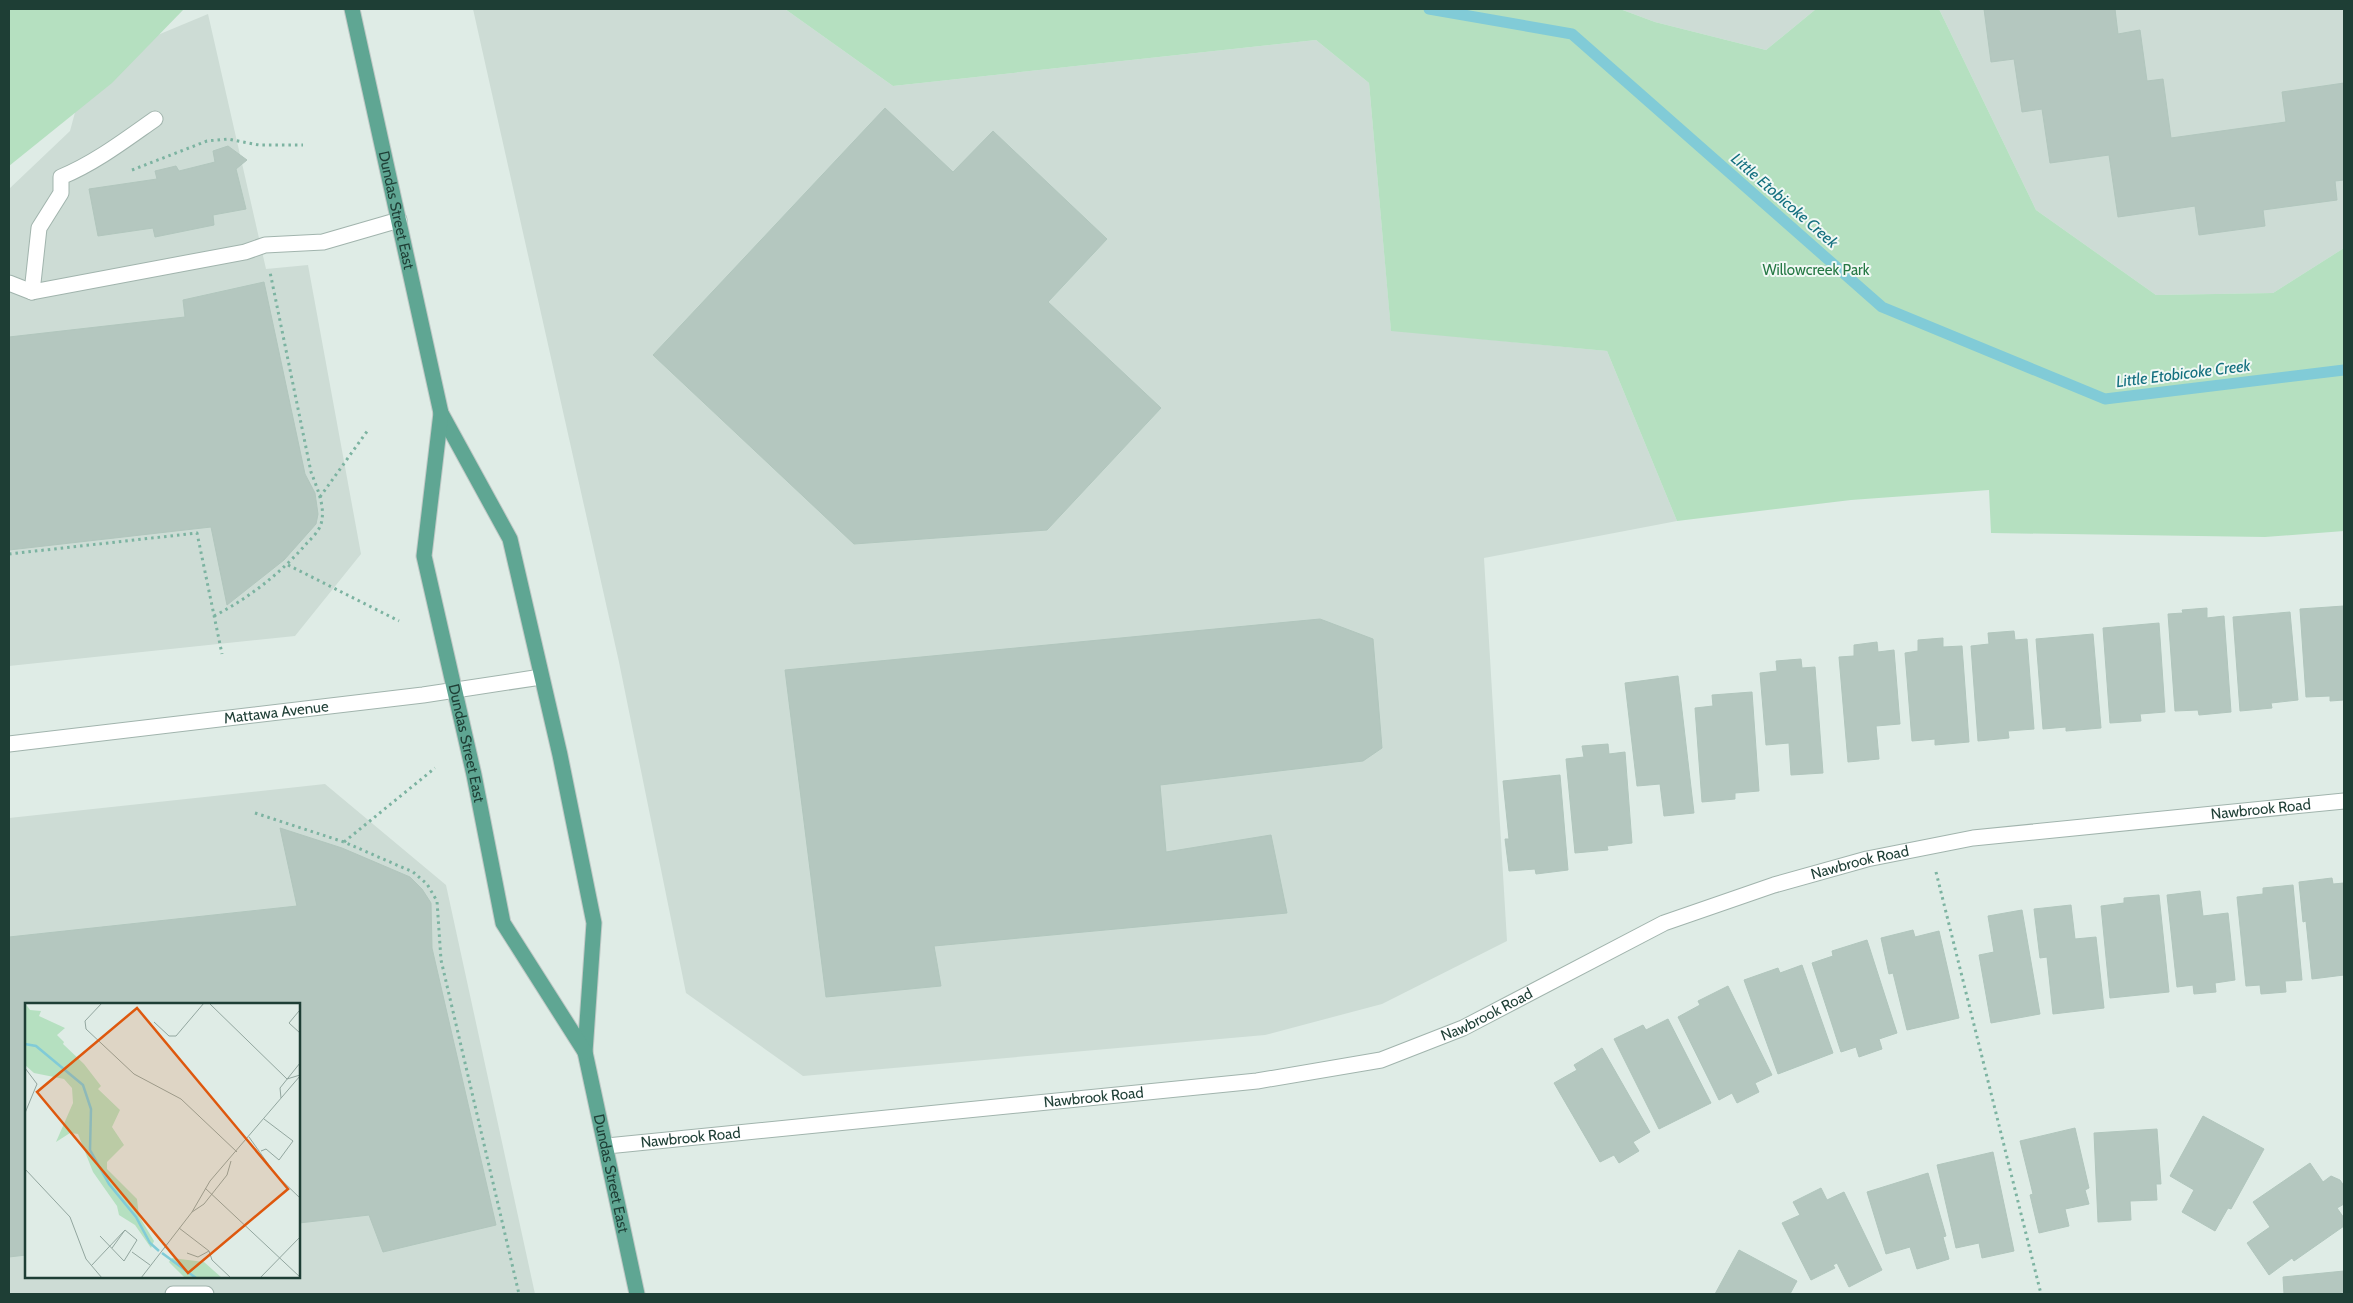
<svg xmlns="http://www.w3.org/2000/svg" width="2353" height="1303" viewBox="0 0 2353 1303" font-family="Cabin,sans-serif">
<rect width="100%" height="100%" fill="#dfece6"/>
<g fill="#cddcd5" fill-rule="evenodd">
<polygon points="473,9 785,9 893,86 1316,40 1369,83 1391,330 1607,351 1677,521 1484,558 1507,941 1382,1004 1265,1035 803,1076 686,993 619,662"/>
<polygon points="1620,9 1816,9 1766,50 1655,22"/>
<polygon points="1939,9 2344,9 2344,248 2273,293 2156,295 2036,210"/>
<polygon points="208,14 266,269 308,265 361,554 295,636 9,666 9,189 70,131 88,64"/>
<path d="M 325,784 L 446,885 L 535,1294 L 9,1294 L 9,818 ZM 26,1004 L 299,1004 L 299,1277 L 26,1277 Z"/>
</g>
<g fill="#b5e0c0">
<polygon points="9,9 184,9 112,83 9,166"/>
<polygon points="785,9 1620,9 1655,22 1766,50 1816,9 1939,9 2036,210 2156,295 2273,293 2344,248 2344,531 2265,537 1991,533 1989,490 1851,500 1677,521 1607,351 1391,331 1369,83 1316,40 893,86"/>
</g>
<g fill="none" stroke-linecap="round" stroke-linejoin="round">
<polyline stroke="#81cbd7" stroke-width="11" points="1429,9 1572,34 1882,307 2105,399 2344,370"/>
</g>
<g fill="#b4c7bf" stroke="#b1c6bd">
<polygon points="1984,9 2115,9 2118,34 2140,30 2147,81 2163,79 2171,138 2286,122 2282,92 2344,83 2344,180 2335,181 2337,200 2263,210 2265,226 2199,235 2195,206 2118,217 2109,155 2050,163 2042,109 2022,112 2014,59 1991,62"/>
<polygon points="885,108 953,172 993,131 1107,239 1048,302 1161,408 1047,530 854,544 653,355"/>
<polygon points="228,146 247,160 236,169 246,209 213,215 214,225 155,237 153,228 98,236 89,189 157,179 155,171 176,166 179,171 215,162 213,151"/>
<polygon points="264,282 305,474 315,493 318,514 316,524 284,560 227,605 211,527 9,550 9,337 185,317 183,300"/>
<polygon points="2344,606 2344,700 2330,701 2330,696 2306,697 2300,609"/>
<polygon points="2207,608 2207,618 2224,616 2231,712 2199,715 2198,710 2175,711 2168,614 2183,613 2182,610"/>
<polygon points="2290,612 2298,700 2271,703 2272,708 2240,711 2233,617"/>
<polygon points="1320,619 1373,639 1382,748 1363,761 1160,785 1166,852 1271,835 1287,913 934,946 941,986 826,997 785,670"/>
<polygon points="2159,623 2165,712 2140,714 2141,721 2110,723 2103,628"/>
<polygon points="2014,631 2015,640 2027,639 2034,729 2008,731 2009,738 1978,741 1971,646 1989,644 1988,633"/>
<polygon points="2093,634 2101,728 2066,731 2066,727 2043,729 2036,639"/>
<polygon points="1943,638 1943,647 1962,646 1969,742 1935,745 1935,739 1912,741 1905,653 1918,651 1918,640"/>
<polygon points="1877,642 1878,652 1894,650 1900,724 1876,726 1879,759 1848,762 1839,657 1854,656 1854,645"/>
<polygon points="1801,659 1802,668 1815,667 1823,773 1791,775 1789,743 1766,745 1760,673 1777,671 1776,661"/>
<polygon points="1678,676 1694,813 1664,816 1660,784 1637,786 1625,683"/>
<polygon points="1752,692 1759,791 1735,793 1735,799 1702,802 1695,708 1713,706 1712,695"/>
<polygon points="1608,744 1609,754 1625,752 1632,843 1607,846 1608,850 1575,853 1566,759 1584,757 1582,746"/>
<polygon points="1560,775 1568,870 1536,874 1535,869 1509,871 1505,839 1509,839 1503,781"/>
<polygon points="280,828 342,848 410,877 422,889 431,903 432,948 496,1225 383,1252 369,1215 299,1223 299,1004 26,1004 26,1255 9,1257 9,937 297,906"/>
<polygon points="2332,878 2333,884 2344,883 2344,975 2312,979 2306,921 2303,922 2299,882"/>
<polygon points="2293,885 2302,980 2285,981 2286,992 2261,994 2260,985 2246,986 2237,897 2263,894 2263,888"/>
<polygon points="2200,891 2203,916 2228,913 2235,980 2215,983 2216,992 2194,994 2193,985 2177,987 2167,895"/>
<polygon points="2159,895 2169,992 2110,998 2101,906 2124,903 2124,898"/>
<polygon points="2071,905 2075,939 2096,937 2104,1008 2053,1014 2047,957 2040,958 2034,909"/>
<polygon points="2022,910 2040,1014 1991,1023 1979,955 1994,952 1988,916"/>
<polygon points="1913,930 1915,937 1939,931 1959,1018 1907,1030 1893,973 1889,974 1881,938"/>
<polygon points="1867,940 1897,1033 1879,1039 1882,1049 1859,1057 1856,1047 1841,1052 1812,963 1833,956 1832,951"/>
<polygon points="1802,965 1833,1053 1778,1074 1744,980 1778,968 1780,973"/>
<polygon points="1728,986 1772,1075 1755,1083 1759,1092 1737,1103 1732,1093 1719,1100 1678,1017 1700,1005 1698,1001"/>
<polygon points="1668,1019 1711,1103 1659,1129 1614,1039 1643,1025 1646,1030"/>
<polygon points="1602,1048 1650,1132 1633,1142 1639,1151 1619,1163 1614,1155 1600,1162 1554,1083 1577,1070 1574,1065"/>
<polygon points="2203,1116 2264,1149 2231,1209 2228,1208 2215,1231 2182,1212 2194,1190 2170,1176"/>
<polygon points="2075,1128 2089,1188 2085,1190 2089,1204 2065,1209 2069,1226 2039,1233 2030,1195 2033,1194 2020,1141"/>
<polygon points="2157,1129 2161,1184 2156,1184 2157,1200 2130,1201 2131,1220 2098,1222 2094,1133"/>
<polygon points="1993,1152 2014,1251 1982,1258 1979,1243 1956,1248 1937,1165"/>
<polygon points="2310,1163 2323,1182 2331,1176 2340,1180 2344,1186 2344,1204 2337,1208 2344,1218 2344,1226 2294,1261 2292,1258 2269,1275 2247,1243 2270,1227 2253,1202"/>
<polygon points="1928,1173 1946,1236 1943,1237 1949,1259 1917,1269 1910,1247 1886,1254 1867,1192"/>
<polygon points="1821,1188 1827,1200 1844,1192 1882,1270 1849,1287 1837,1263 1833,1265 1835,1268 1811,1280 1782,1223 1800,1215 1793,1202"/>
<polygon points="1739,1250 1797,1281 1790,1294 1715,1294"/>
<polygon points="2344,1271 2344,1294 2284,1294 2283,1277"/>
</g>
<g fill="none" stroke-linecap="round" stroke-linejoin="round">
<g stroke="#a1b4ad" stroke-width="17">
<g id="minor">
<polyline points="9,283 32,292 245,252 265,245 323,242 399,220"/>
<path d="M 32,292 L 39,228 L 61,193 L 61,177 C 95,163 125,140 155,119"/>
<path id="s1" d="M 9,744 L 423,695 L 541,677"/>
<path id="s2" d="M 607,1146 L 1257,1081 L 1381,1060 L 1463,1028 L 1664,923 L 1774,885 L 1867,859 L 1973,838 L 2344,801"/>
<polyline points="173,1294 206,1294"/>
</g>
</g>
<g stroke="#c0c9c6" stroke-width="17">
<g id="major">
<path id="s3" d="M 352,9 L 441,413 L 510,539 L 560,755 L 594,923 L 585,1052 L 637,1294"/>
<path id="s4" d="M 441,413 L 424,556 L 474,775 L 503,923 L 585,1052"/>
</g>
</g>
<g stroke="#7cb3a1" stroke-width="3" stroke-dasharray="2.5 4" stroke-linecap="butt">
<polyline points="132,170 207,141 228,139 259,145 303,145"/>
<polyline points="320,497 368,430"/>
<polyline points="9,554 197,533 222,654"/>
<polyline points="288,565 399,621"/>
<path d="M 214,616 C 249,598 281,573 307,543 C 312,538 319,531 321,524 C 326,507 317,488 311,472 L 270,272"/>
<polyline points="255,813 344,842 413,872 427,884 437,901 441,960 519,1294"/>
<polyline points="344,842 435,768"/>
<polyline points="1936,872 2041,1294"/>
</g>
<use href="#minor" stroke="#fff" stroke-width="15"/>
<use href="#major" stroke="#5fa693" stroke-width="15"/>
</g>
<g text-anchor="middle" stroke-width="4" stroke-linejoin="round" paint-order="stroke">
<g font-size="15" fill="#1e3e35" stroke="#f0f8f4">
<text dy="5" stroke="none"><textPath href="#s3" startOffset="206">Dundas Street East</textPath></text>
<text dy="5" stroke="none"><textPath href="#s1" startOffset="269">Mattawa Avenue</textPath></text>
<text dy="5" stroke="none"><textPath href="#s4" startOffset="336">Dundas Street East</textPath></text>
<text dy="5" stroke="none"><textPath href="#s2" startOffset="1704">Nawbrook Road</textPath></text>
<text dy="5" stroke="none"><textPath href="#s2" startOffset="1299">Nawbrook Road</textPath></text>
<text dy="5" stroke="none"><textPath href="#s2" startOffset="894">Nawbrook Road</textPath></text>
<text dy="5" stroke="none"><textPath href="#s2" startOffset="489">Nawbrook Road</textPath></text>
<text dy="5" stroke="none"><textPath href="#s2" startOffset="84">Nawbrook Road</textPath></text>
<text dy="5" stroke="none"><textPath href="#s3" startOffset="1204">Dundas Street East</textPath></text>
</g>
<g font-size="15" fill="#257844" stroke="#f0f8f4">
<text x="1816" y="275">Willowcreek Park</text>
</g>
<g font-size="16" font-style="italic" fill="#136f7f" stroke="#f0f8f4">
<text transform="translate(1785 200) rotate(41)" y="6">Little Etobicoke Creek</text>
<text transform="translate(2183 373) rotate(-7)" y="6">Little Etobicoke Creek</text>
</g>
</g>
<g transform="translate(25 1003)">
<rect width="275" height="275" fill="#dfece6"/>
<path d="M 0,0 L 5,7 L 16,8 L 14,13 L 40,25 L 32,32 L 39,39 L 38,41 L 59,61 L 76,83 L 73,86 L 95,107 L 87,124 L 99,142 L 82,159 L 82,166 L 112,196 L 114,213 L 129,238 L 126,245 L 110,222 L 94,212 L 92,203 L 68,169 L 53,131 L 45,130 L 31,139 L 48,100 L 47,85 L 39,76 L 9,70 L 0,62 ZM 147,255 L 179,259 L 197,275 L 160,275 L 144,259 Z" fill="#b5e0c0"/>
<path fill="none" stroke="#81cbd7" stroke-width="2.5" d="M 0,41 L 11,43 L 58,82 L 66,106 L 65,147 L 84,181 L 111,214 L 125,240 L 134,248M 137,250 L 171,275"/>
<path fill="none" stroke="#92a69f" stroke-width="1" d="M 77,0 L 60,18 L 61,26 L 109,71 L 156,96 L 212,149M 184,0 L 262,76 L 275,72M 274,8 L 264,20 L 275,30M 129,19 L 144,33 L 151,33 L 179,0M 0,65 L 12,81 L 0,110M 256,95 L 255,85 L 275,60M 224,134 L 251,172 L 275,195M 236,148 L 241,146 L 254,157 L 268,138 L 239,116M 0,166 L 45,214 L 61,256 L 77,275M 180,185 L 275,274M 167,209 L 179,201 L 202,172 L 206,158M 154,225 L 184,248 L 187,257 L 206,275M 75,233 L 99,258 L 112,237 L 100,227 L 87,245M 107,249 L 125,262M 162,250 L 173,254 L 184,248M 66,263 L 100,227M 116,275 L 167,209 L 185,178 L 275,73M 235,275 L 275,234"/>
<path fill="#de580e" fill-opacity="0.15" stroke="#de580e" stroke-width="2.5" d="M 112,5 L 263,186 L 163,270 L 12,89 Z"/>
<rect width="275" height="275" fill="none" stroke="#1e3e35" stroke-width="2.5"/>
</g>
<rect width="2353" height="1303" fill="none" stroke="#1e3e35" stroke-width="20"/>
</svg>
